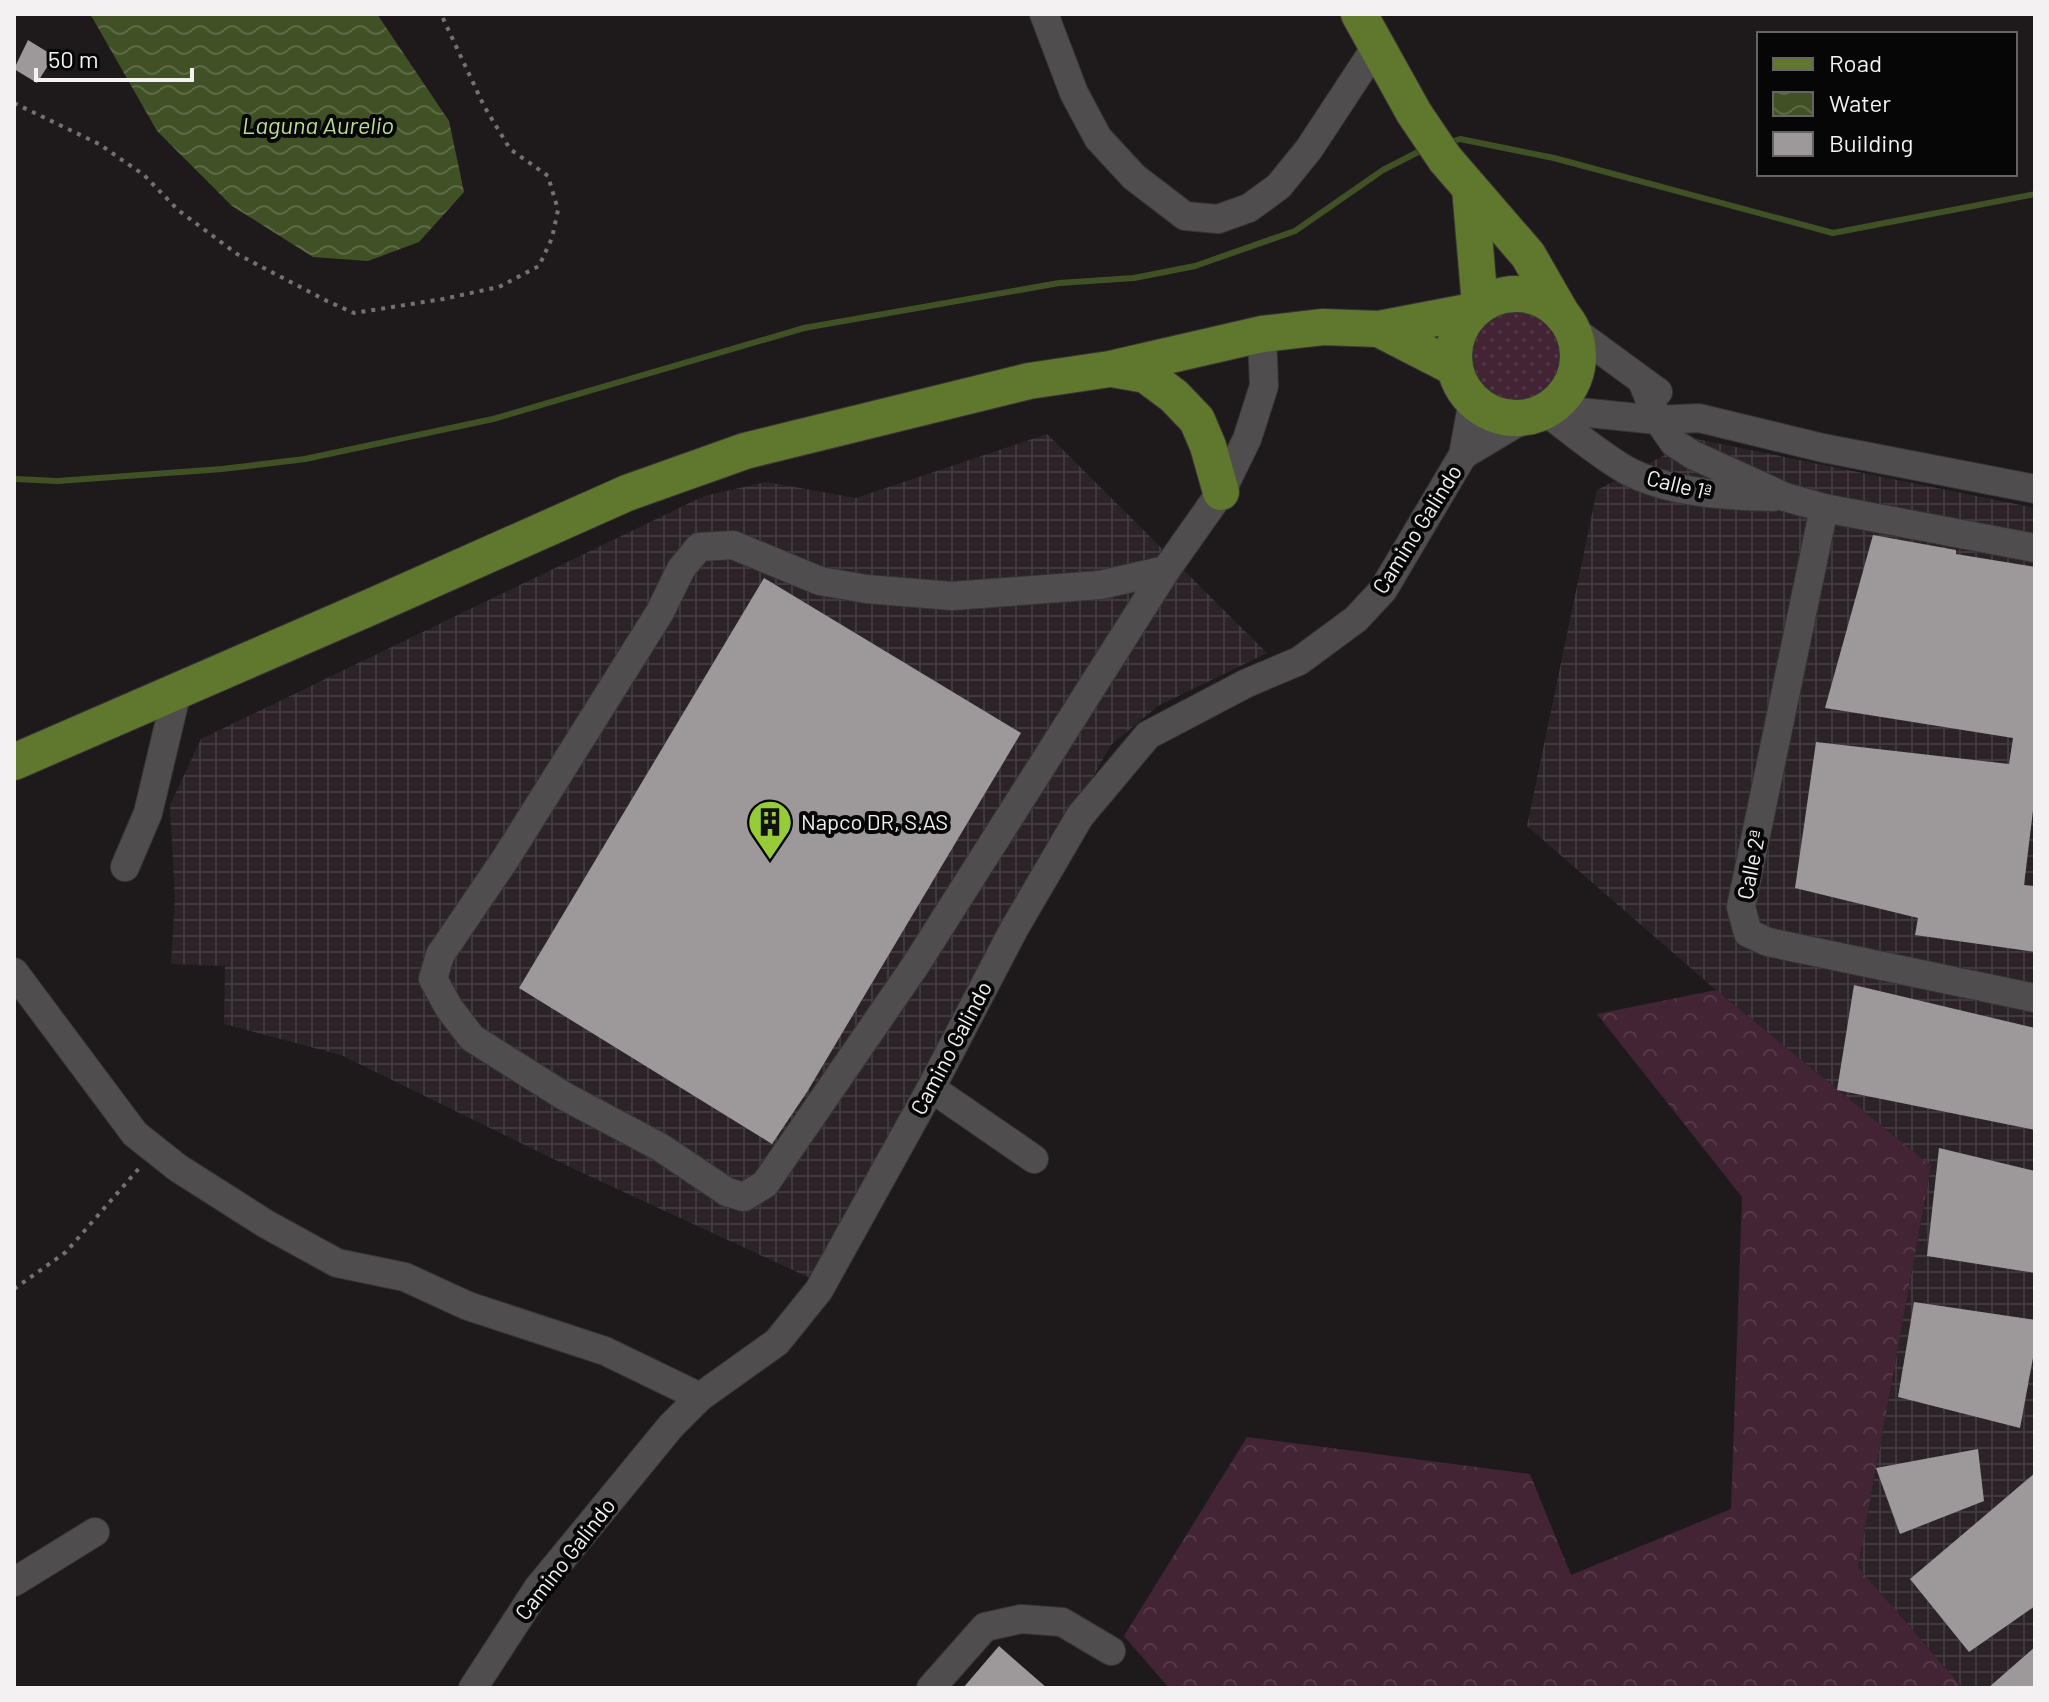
<svg xmlns="http://www.w3.org/2000/svg" width="2049" height="1702" viewBox="0 0 2049 1702" font-family="Barlow,sans-serif">
<defs>
<pattern id="industrial-grid" width="8" height="8" patternUnits="userSpaceOnUse" patternTransform="scale(2)"><rect width="8" height="8" fill="#2c2328"/><path d="M0 4h8M4 0v8" fill="none" stroke="#41393d"/></pattern>
<pattern id="green-dots" width="8" height="8" patternUnits="userSpaceOnUse" patternTransform="scale(2)"><rect width="8" height="8" fill="#422434"/><path d="M2 2h.1M6 6h.1" fill="none" stroke="#543a48" stroke-width="1.8" stroke-linecap="round"/></pattern>
<pattern id="forest-crowns" width="20" height="18" patternUnits="userSpaceOnUse" patternTransform="scale(2)"><rect width="20" height="18" fill="#422434"/><path d="M2 6a3 3 0 1 1 6 0M12 15a3 3 0 1 1 6 0" fill="none" stroke="#543a48"/></pattern>
<pattern id="water-waves" width="16" height="10" patternUnits="userSpaceOnUse" patternTransform="scale(2)"><rect width="16" height="10" fill="#405225"/><path d="M0 5q4-4 8 0t8 0" fill="none" stroke="#5c6b45"/></pattern>
</defs>
<rect width="100%" height="100%" fill="#1e1a1c"/>
<g fill="url(#industrial-grid)">
<polygon points="1047,434 1267,653 1158,706 1111,745 810,1278 574,1169 341,1055 224,1024 225,966 171,964 175,900 170,805 201,739 704,496 766,482 856,498"/>
<polygon points="1696,439 2035,508 2035,1688 1963,1688 1858,1567 1931,1166 1716,990 1527,826 1597,490"/>
</g>
<circle fill="url(#green-dots)" cx="1516" cy="357" r="54"/>
<polygon fill="url(#forest-crowns)" points="1716,990 1931,1166 1858,1567 1963,1688 1169,1688 1124,1636 1247,1437 1530,1474 1571,1575 1731,1509 1742,1197 1597,1014"/>
<polygon fill="url(#water-waves)" points="87,14 377,14 449,121 464,192 419,242 368,261 313,257 232,206 157,131 92,17"/>
<g fill="none" stroke-linecap="round" stroke-linejoin="round">
<g stroke="#405225" stroke-width="6">
<polyline points="1447,143 1460,139 1554,158 1833,233 2035,194"/>
<polyline points="14,479 58,481 222,469 305,459 493,419 804,328 1059,283 1134,278 1195,266 1295,231 1383,170 1424,149"/>
</g>
</g>
<g fill="#9d989a">
<polygon points="28,40 54,56 37,83 14,69"/>
<polygon points="1873,535 1956,550 1956,554 2035,567 2035,794 2024,885 2035,886 2035,952 1915,935 1918,918 1795,888 1816,742 2009,764 2013,738 1825,708"/>
<polygon points="764,578 1021,733 807,1092 772,1144 519,988"/>
<polygon points="1854,985 2035,1028 2035,1130 1837,1090"/>
<polygon points="1939,1148 2035,1171 2035,1273 1927,1256"/>
<polygon points="1914,1302 2035,1320 2035,1347 2020,1428 1898,1397"/>
<polygon points="1978,1449 1984,1501 1900,1534 1876,1468"/>
<polygon points="2035,1473 2035,1606 1969,1652 1910,1579"/>
<polygon points="999,1646 1047,1688 963,1688"/>
<polygon points="2035,1647 2035,1688 1988,1688"/>
</g>
<g fill="none" stroke-linecap="round" stroke-linejoin="round">
<g stroke="#373536" stroke-width="30">
<g id="minor">
<polyline points="1044,14 1074,93 1098,138 1134,177 1185,216 1218,219 1249,208 1279,186 1309,149 1378,44"/>
<polyline points="1572,329 1658,392"/>
<polyline points="1642,381 1658,420 1674,443 1693,455 1785,497 1824,508 2035,548"/>
<polyline points="1553,406 1569,411 1658,420 1699,418 1823,448 2035,489"/>
<path d="M 1545,411 C 1571,431 1597,453 1626,470 C 1668,493 1727,496 1773,497"/>
<polyline points="1463,455 1525,418"/>
<polyline points="1824,508 1741,907 1748,933 1768,942 2035,998"/>
<polyline points="1166,570 1100,585 952,596 866,589 820,581 733,545 699,547 681,569 660,612 506,858 440,955 433,979 449,1008 472,1038 564,1096 660,1147 727,1192 744,1197 765,1184 915,966 1166,570 1221,492 1247,439 1264,386 1262,334"/>
<polyline points="125,867 148,813 177,691"/>
<polyline points="14,972 135,1134 178,1168 266,1224 337,1263 405,1277 468,1306 605,1351 700,1397"/>
<polyline points="931,1088 1034,1159"/>
<polyline points="14,1582 95,1532"/>
<polyline points="473,1688 538,1588 671,1426 700,1397 777,1342 819,1290 931,1088 1014,929 1080,816 1148,735 1247,683 1299,661 1356,619 1383,590 1463,455 1473,401"/>
<polyline points="931,1688 985,1627 1021,1619 1062,1622 1111,1651"/>
</g>
</g>
<g stroke="#373536" stroke-width="38">
<g id="major">
<polyline points="1359,14 1414,113 1445,159 1528,255 1563,316"/>
<polyline points="1470,188 1480,305"/>
<circle cx="1516" cy="356" r="62"/>
<polyline points="1379,329 1455,368"/>
<polyline points="1112,369 1146,375 1174,396 1197,420 1208,446 1221,492"/>
<polyline points="14,762 373,606 627,493 745,451 1029,381 1110,369 1262,334 1323,327 1379,329 1473,311"/>
</g>
</g>
<g stroke="#747173" stroke-width="4" stroke-dasharray="4 6" stroke-linecap="butt">
<polyline points="14,103 99,144 144,175 178,210 237,254 327,301 354,313 443,299 499,287 539,266 552,238 558,210 548,176 510,149 484,106 441,14"/>
<polyline points="14,1289 66,1252 141,1166"/>
</g>
<use href="#minor" stroke="#504d4e" stroke-width="28"/>
<use href="#major" stroke="#60782d" stroke-width="36"/>
</g>
<defs>
<g id="building-pin" transform="scale(2.3)"><path d="M0 17L-7.5 6A9.5 9.5 0 1 1 7.5 6Z" fill="#97cc39" stroke="#070606"/><path d="M-4-6H4V6H1V3H-1V6H-4ZM-2.5-4.3h1.7v1.8h-1.7ZM.8-4.3h1.7v1.8H.8ZM-2.5-1h1.7V.8h-1.7ZM.8-1h1.7V.8H.8Z" fill="#111"/></g>
</defs>
<g fill-rule="evenodd">
<use href="#building-pin" x="770" y="822"/>
</g>
<g text-anchor="middle" stroke-width="8" stroke-linejoin="round" paint-order="stroke">
<g font-size="22" fill="#f3f1f2" stroke="#070606">
<text transform="translate(1679 485) rotate(14)" y="8">Calle 1ª</text>
<text transform="translate(1417 529) rotate(-58)" y="8">Camino Galindo</text>
<text transform="translate(1751 865) rotate(-79)" y="8">Calle 2ª</text>
<text transform="translate(951 1048) rotate(-62)" y="8">Camino Galindo</text>
<text transform="translate(565 1559) rotate(-52)" y="8">Camino Galindo</text>
</g>
<g font-size="22" fill="#f3f1f2" stroke="#070606" text-anchor="start">
<text x="801" y="830">Napco DR, S.AS</text>
</g>
<g font-size="24" font-style="italic" fill="#bbdc92" stroke="#070606">
<text x="318" y="134">Laguna Aurelio</text>
</g>
</g>
<rect width="2049" height="1702" fill="none" stroke="#f3f1f2" stroke-width="32"/>
<rect x="1757" y="32" width="260" height="144" fill="#070606" stroke="#656464" stroke-width="2"/>
<rect x="1773" y="58" width="40" height="12" fill="#60782d" stroke="#656464" stroke-width="2"/>
<text x="1829" y="72" font-size="24" fill="#f3f1f2">Road</text>
<rect x="1773" y="92" width="40" height="24" fill="url(#water-waves)" stroke="#656464" stroke-width="2"/>
<text x="1829" y="112" font-size="24" fill="#f3f1f2">Water</text>
<rect x="1773" y="132" width="40" height="24" fill="#9d989a" stroke="#656464" stroke-width="2"/>
<text x="1829" y="152" font-size="24" fill="#f3f1f2">Building</text>
<path d="M36 68v12h156v-12" fill="none" stroke="#f3f1f2" stroke-width="4"/>
<text x="48" y="68" font-size="24" fill="#f3f1f2" stroke="#070606" stroke-width="6" paint-order="stroke">50 m</text>
</svg>
